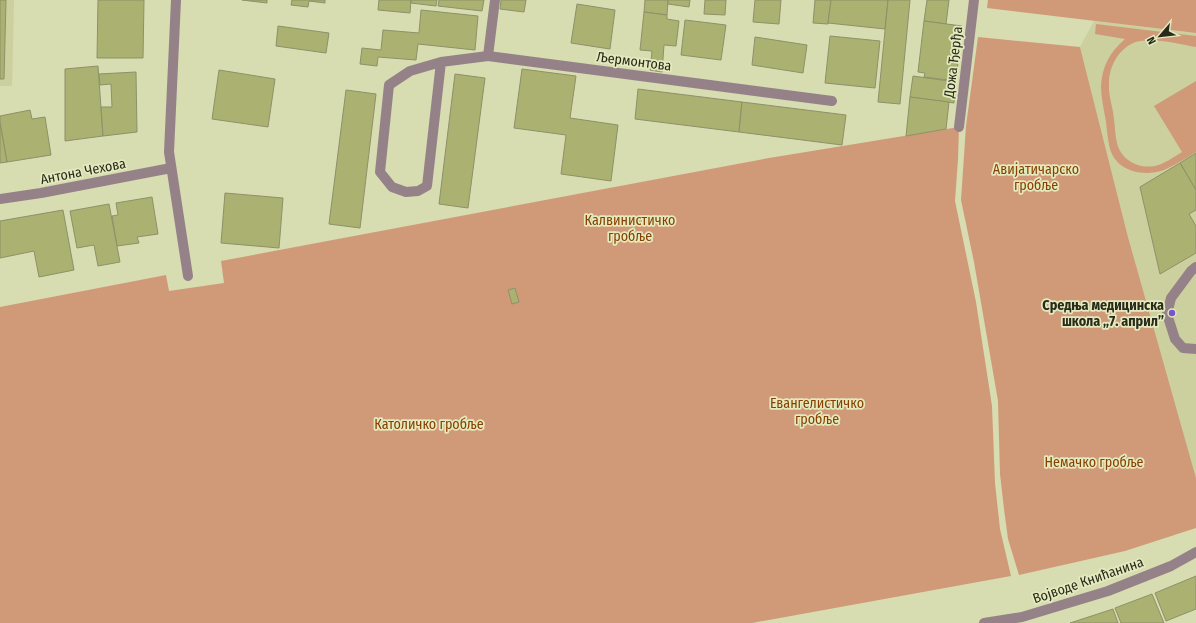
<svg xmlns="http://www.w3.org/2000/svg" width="1196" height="623" viewBox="0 0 1196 623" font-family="'Fira Sans Condensed',sans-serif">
<rect width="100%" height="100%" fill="#d7dcb1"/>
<g fill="#cbd09e">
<polygon points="0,0 14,0 12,86 0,86"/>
<polygon points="1094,21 1196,33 1196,478 1128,237 1080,47"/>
</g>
<g fill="#d09a79">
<polygon points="988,0 1196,0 1196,33 987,8"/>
<path d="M 1096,24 L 1196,36 L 1196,47 C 1179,44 1148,36 1133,43 C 1118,50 1109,67 1109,83 C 1108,95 1113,107 1114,119 C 1115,127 1115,135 1117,143 C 1121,160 1138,169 1155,166 C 1164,164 1174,157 1182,152 L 1154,106 L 1196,81 L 1196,152 C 1186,158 1175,165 1164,170 C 1144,177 1117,172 1110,149 C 1108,141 1107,131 1106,122 C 1104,110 1101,98 1101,86 C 1102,66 1110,52 1125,39 L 1095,34 Z"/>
<polygon points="978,37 1080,47 1128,237 1196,478 1196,528 1125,551 1019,575 1008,539 1004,509 1000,474 998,401 974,262 961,200 966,126"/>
<polygon points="959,127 958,159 955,201 976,302 992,406 995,483 1000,529 1011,576 752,623 0,623 0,307 166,275 169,291 224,283 221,261 769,158"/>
</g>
<g fill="#abb171" stroke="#8d9169">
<polygon points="0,0 6,0 4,79 0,79"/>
<polygon points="98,0 144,0 143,58 97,58"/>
<polygon points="242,0 267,0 267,3"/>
<polygon points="292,0 325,0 325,3 309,1 308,7 291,5"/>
<polygon points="379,0 411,0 410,13 378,10"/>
<polygon points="411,0 437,0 436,6 411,3"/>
<polygon points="439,0 484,0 482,11 438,6"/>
<polygon points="501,0 526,0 524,12 500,9"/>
<polygon points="645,0 668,0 667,15 644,12"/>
<polygon points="668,0 690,0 689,7 668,4"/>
<polygon points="705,0 726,0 725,15 704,14"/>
<polygon points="755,0 781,0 779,24 753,22"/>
<polygon points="815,0 831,0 828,24 813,23"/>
<polygon points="831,0 888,0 885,29 828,23"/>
<polygon points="888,0 910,0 900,104 878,102"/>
<polygon points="927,0 949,0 946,24 924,21"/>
<polygon points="577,4 615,10 610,49 571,43"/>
<polygon points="421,10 478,16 475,50 418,44 416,60 378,57 377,66 360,64 362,48 381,50 383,30 419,33"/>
<polygon points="644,12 667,15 667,19 679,21 676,46 664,45 662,72 650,70 652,51 640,50"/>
<polygon points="685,20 726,25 721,60 681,55"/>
<polygon points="924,21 962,26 956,81 924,77 925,73 918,72"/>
<polygon points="278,26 329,33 326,53 276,46"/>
<polygon points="830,36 880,41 875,88 825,83"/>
<polygon points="755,37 807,45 803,73 752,65"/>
<polygon points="98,66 103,136 65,141 65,69"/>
<polygon points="522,69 576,76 570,118 618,125 611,181 561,174 566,135 514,128"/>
<polygon points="219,70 275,79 268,127 212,119"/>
<polygon points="136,72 137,132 103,136 101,107 112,107 111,84 100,85 99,74"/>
<polygon points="455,74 485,78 468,208 439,204"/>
<polygon points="913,76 956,82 954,103 910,97"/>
<polygon points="638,89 742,102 739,132 635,119"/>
<polygon points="346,90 376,94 360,228 329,224"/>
<polygon points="910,97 949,102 946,129 906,136"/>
<polygon points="742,102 846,115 842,145 739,132"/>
<polygon points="30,110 32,119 45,117 51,155 7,162 0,123 0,116"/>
<polygon points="0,123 7,162 0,163"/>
<polygon points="1196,153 1196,190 1180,163"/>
<polygon points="1180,163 1196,190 1196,210 1189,214 1196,226 1196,253 1160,274 1140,187"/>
<polygon points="225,193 283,198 279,248 221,243"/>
<polygon points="152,197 158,234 137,237 139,243 117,246 112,216 118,215 116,203"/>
<polygon points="109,204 120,262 98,266 94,245 77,248 70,211"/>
<polygon points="63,210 74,270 39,277 34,251 0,258 0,221"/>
<polygon points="515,288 519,302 512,304 508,290"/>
<polygon points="1196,576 1196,609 1166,621 1155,593"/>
<polygon points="1152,594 1164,623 1121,623 1115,608"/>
<polygon points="1113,609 1118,623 1070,623"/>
</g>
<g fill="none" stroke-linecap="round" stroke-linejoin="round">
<g stroke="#958289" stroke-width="10">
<polyline points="176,0 169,152 188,276"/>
<polyline points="495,0 488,56 832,101"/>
<polyline points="441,62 427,186 418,191 406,192 392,187 380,172 389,85 410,71 441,62 488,56"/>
<polyline points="959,127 974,0"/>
<polyline points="0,199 41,193 171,168"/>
<polyline points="1196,267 1191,271 1171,298 1167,314 1175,339 1183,348 1196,349"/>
<polyline points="984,623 1022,617 1108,591 1171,566 1196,552"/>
</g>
</g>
<circle fill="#7855cf" stroke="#e4e9be" stroke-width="1.5" cx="1172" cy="313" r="4"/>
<g text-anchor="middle" stroke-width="3.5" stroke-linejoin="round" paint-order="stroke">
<g font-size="14" fill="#282a1a" stroke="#e4e9be">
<text transform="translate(634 61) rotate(7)" y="5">Љермонтова</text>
<text transform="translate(953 62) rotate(-83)" y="5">Дожа Ђерђа</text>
<text transform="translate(83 171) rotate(-11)" y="5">Антона Чехова</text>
<text transform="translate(1088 580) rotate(-19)" y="5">Војводе Книћанина</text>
</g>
<g font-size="14" fill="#874001" stroke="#e4e9be">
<text x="1036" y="174">Авијатичарско<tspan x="1036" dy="16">гробље</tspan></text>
<text x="630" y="225">Калвинистичко<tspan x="630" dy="16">гробље</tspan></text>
<text x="817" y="408">Евангелистичко<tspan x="817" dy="16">гробље</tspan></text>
<text x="429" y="429">Католичко гробље</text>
<text x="1094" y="467">Немачко гробље</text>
</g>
<g font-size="14" font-weight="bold" fill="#282a1a" stroke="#e4e9be" text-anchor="end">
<text x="1164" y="310">Средња медицинска<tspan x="1164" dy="16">школа „7. април”</tspan></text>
</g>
</g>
<g transform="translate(1160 36) rotate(242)" stroke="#e4e9be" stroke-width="3" paint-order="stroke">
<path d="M0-3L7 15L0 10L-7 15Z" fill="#282a1a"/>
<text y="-6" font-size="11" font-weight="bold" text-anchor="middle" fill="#282a1a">N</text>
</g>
</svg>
